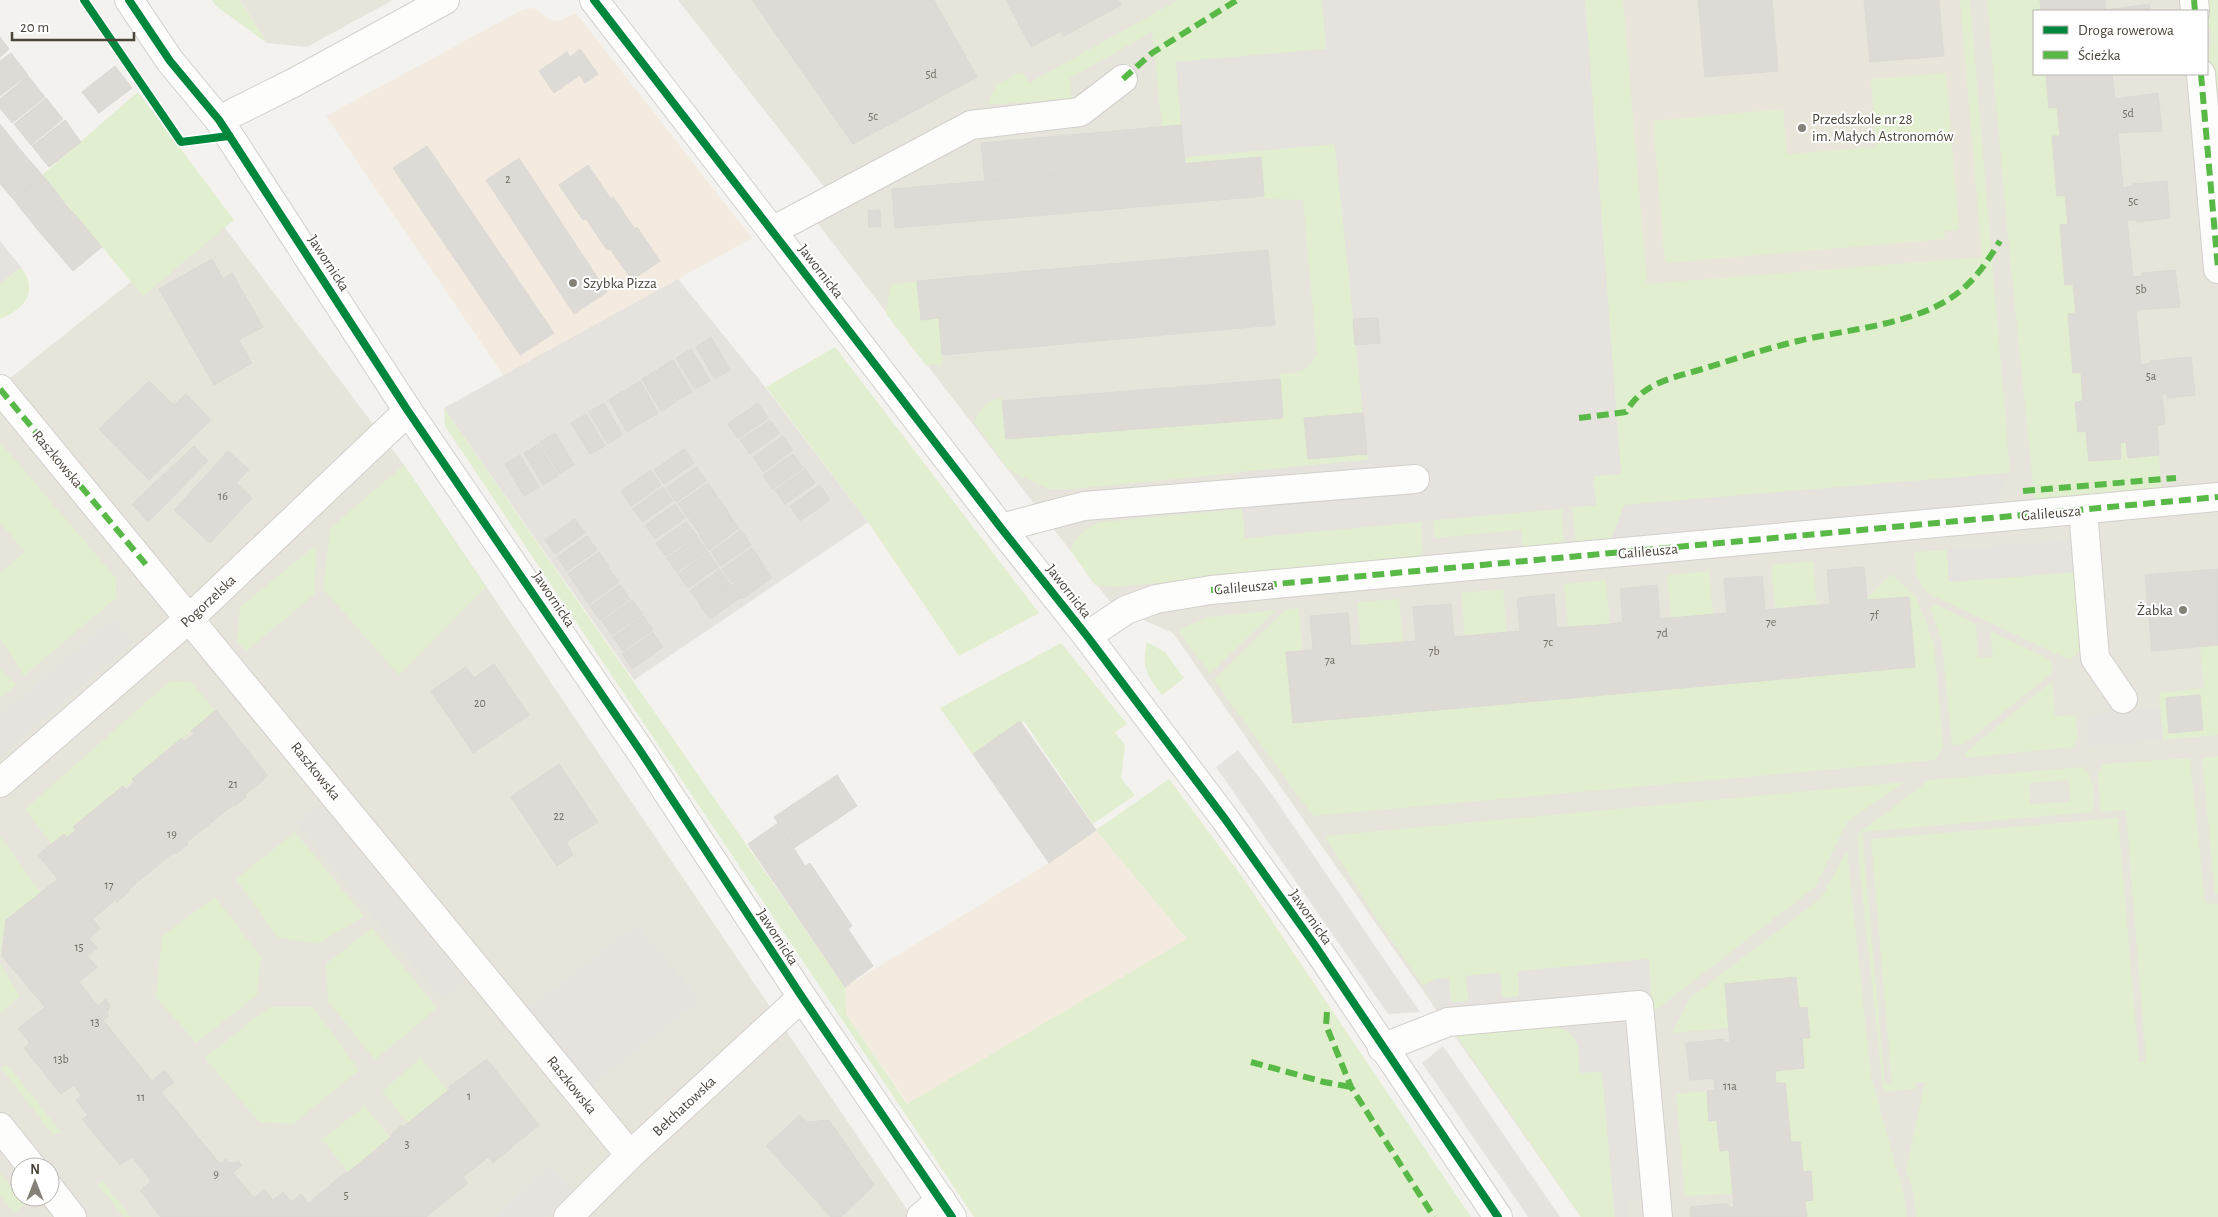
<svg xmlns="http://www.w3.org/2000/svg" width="2218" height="1217" viewBox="0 0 2218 1217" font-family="'Alegreya Sans',sans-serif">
<rect width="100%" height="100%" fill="#f4f2ee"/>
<g fill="#e7e4dc" fill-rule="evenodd">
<polygon points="240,0 393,0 307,47 267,43"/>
<path d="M 678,0 L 2218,0 L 2218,1217 L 1581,1217 L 1173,633 L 1114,607 L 805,207 L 829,193 ZM 2034,11 L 2207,11 L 2207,74 L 2034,74 Z"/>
<path d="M 215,215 L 404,465 L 912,1217 L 0,1217 L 0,386 ZM 20,1167 L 50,1167 L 50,1197 L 20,1197 Z"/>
</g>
<g fill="#f3ebdf">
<polygon points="534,8 549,19 559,21 576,13 752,238 504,376 326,116 524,9"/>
<polygon points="1096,830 1188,939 908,1104 846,1014 845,987 1049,863"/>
</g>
<polygon fill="#e6e2de" points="678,279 759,379 868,522 634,680 444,408"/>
<polygon fill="#eae5da" points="1623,0 1960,0 1982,257 1647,284"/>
<g fill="#e1eecf" fill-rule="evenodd">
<polygon points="212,0 240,0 267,43 216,6"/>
<polygon points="1178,0 1322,0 1327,49 1176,62 1181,125 1162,127 1152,32 1070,78 1072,99 987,105 996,84 1022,72 1029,83"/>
<polygon points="1585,0 1623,0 1647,284 1982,257 1960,0 1970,0 2010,473 1625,505 1610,542 1576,545 1572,507 1596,505 1593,476 1621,474"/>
<polygon points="1987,0 2040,0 2041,11 2034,11 2034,74 2046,74 2049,107 2057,107 2060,136 2052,137 2057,195 2065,195 2068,224 2060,225 2065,285 2073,284 2076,313 2068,314 2073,373 2081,372 2083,401 2075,402 2079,432 2086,431 2089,461 2121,459 2120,443 2126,442 2128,458 2159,455 2162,490 2035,504 2007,227"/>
<polygon points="2204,0 2218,0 2218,154 2208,47 2211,46 2210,28 2207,27"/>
<polygon points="1946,73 1959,229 1944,231 1945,239 1665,263 1653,121 1783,109 1787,154 1876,147 1871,79"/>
<polygon points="138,92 234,220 143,296 42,175"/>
<path d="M 1335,144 L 1363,413 L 1304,418 L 1308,458 L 1367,454 L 1368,460 L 1073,489 L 1048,489 L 1009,470 L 974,422 C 982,407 984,401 1002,398 L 1006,439 L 1283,417 L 1279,373 C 1297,375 1309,370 1317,354 L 1303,200 L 1264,199 L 1260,158 L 1185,164 L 1184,157 Z"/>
<path d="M 21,267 C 39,291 25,309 0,319 L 0,284 Z"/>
<polygon points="917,281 921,319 939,318 943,364 926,365 886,314 890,285"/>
<polygon points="835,347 1039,613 959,656 868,522 766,387"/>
<polygon points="444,408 845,987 846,1014 907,1104 1187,939 1096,830 1169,779 1243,878 1471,1217 974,1217 445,426"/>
<polygon points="0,442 116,578 116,598 24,676 0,637 0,573 25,552 0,523"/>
<polygon points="404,465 486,587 399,675 323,589 330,528"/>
<path d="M 1242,509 L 1246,538 L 1421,522 L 1423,559 L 1116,587 L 1095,585 L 1070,550 C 1077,536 1086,526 1101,522 Z"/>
<polygon points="1562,509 1564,546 1523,550 1521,530 1435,538 1433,520"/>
<polygon points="316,545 315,594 246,651 237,642 240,607"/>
<polygon points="1947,550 1949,582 2074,572 2081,650 2070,660 1927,593 1916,574 1915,552"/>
<polygon points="1813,561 1817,605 1775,608 1771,565"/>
<polygon points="1709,571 1713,614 1671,618 1667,575"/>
<polygon points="1891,574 1916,596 1934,644 1943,747 1936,760 1313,816 1214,680 1286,609 1299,608 1302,651 1286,653 1293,723 1915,667 1909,597 1867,600 1867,598"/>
<polygon points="1606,580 1610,624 1568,627 1564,584"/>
<polygon points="1503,589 1507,632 1465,636 1461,593"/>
<polygon points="1399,599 1403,641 1361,645 1357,602"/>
<polygon points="1935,604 1976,624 1978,658 1993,657 1990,631 2051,660 2052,673 1964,744 1952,745 1942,643 1930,607"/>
<polygon points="1276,610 1210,674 1178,630 1208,617"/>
<path d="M 1147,642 L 1165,652 L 1184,678 L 1162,695 C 1147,676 1141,667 1147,642 Z"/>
<polygon points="1061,643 1127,724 1115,732 1125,745 1121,778 1135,795 1093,824 1024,721 973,755 940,708"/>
<path d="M 2218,645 L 2218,735 L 2163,740 L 2159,693 L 2204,688 L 2200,647 ZM 2200,695 L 2202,730 L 2169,733 L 2166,698 Z"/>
<polygon points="0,669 16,685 0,698"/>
<polygon points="170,681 192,682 215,711 54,848 25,809"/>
<polygon points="2052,681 2055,716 2076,715 2077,736 2073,747 1965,758 1965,753"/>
<polygon points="2218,756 2218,894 2215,894 2202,758"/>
<path d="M 2190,758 L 2205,903 L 2218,904 L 2218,1217 L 1916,1217 L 1914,1194 L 1906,1170 L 1925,1082 L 1916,1082 L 1915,1089 L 1885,1092 L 1883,1087 L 1859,863 L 1858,834 L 1929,780 L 2083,767 C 2096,777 2093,797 2093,812 L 1862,832 L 1885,1084 L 1892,1084 L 1871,839 L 2118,818 L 2139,1062 L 2146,1062 L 2126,810 L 2101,812 L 2098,774 L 2103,764 ZM 2069,780 L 2070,802 L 2030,804 L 2029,783 Z"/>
<polygon points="1905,782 1847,822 1815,887 1652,1013 1649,959 1518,972 1520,996 1502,998 1499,973 1466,976 1469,1001 1451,1003 1436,979 1423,986 1371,910 1325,836"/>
<polygon points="295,832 364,916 318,944 277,937 236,879"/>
<polygon points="0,836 41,893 5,922 0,955"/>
<polygon points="1847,850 1871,1076 1904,1196 1907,1217 1807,1217 1805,1201 1813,1200 1811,1171 1803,1172 1800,1142 1791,1142 1785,1083 1776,1083 1775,1071 1804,1068 1802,1038 1809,1038 1799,1008 1796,977 1726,984 1729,1028 1672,1033 1690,998 1821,898"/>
<polygon points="215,897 261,957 257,995 196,1043 156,997 162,936"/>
<polygon points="372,928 437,1008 375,1060 328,1001 326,964"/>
<polygon points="0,963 20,996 0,1014"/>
<polygon points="269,1007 313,1007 359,1070 293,1124 259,1122 205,1058"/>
<path d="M 1553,1026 C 1581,1033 1579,1048 1580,1073 L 1602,1071 L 1615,1217 L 1581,1217 L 1455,1033 Z"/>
<polygon points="421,1058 451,1094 411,1127 382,1091"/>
<polygon points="7,1064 61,1132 53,1135 1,1068"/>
<polygon points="1707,1091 1709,1121 1717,1120 1720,1151 1729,1150 1733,1194 1685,1196 1676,1094"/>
<polygon points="365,1106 392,1140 349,1174 322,1139"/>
<polygon points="0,1173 25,1204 14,1213 0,1196"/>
<polygon points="102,1181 131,1217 124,1217 98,1185"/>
</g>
<g fill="#e6e3df">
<polygon points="1322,0 1585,0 1621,474 1593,476 1596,505 1245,538 1239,472 1368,460 1335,144 1184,157 1176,62 1326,49"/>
<polygon points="0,241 21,267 0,284"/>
<polygon points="2010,473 1993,508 1610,542 1624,505"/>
<polygon points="2072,540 2074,572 1949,582 1947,550"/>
<polygon points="113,619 133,641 0,756 0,716"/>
<polygon points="2160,708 2163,740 2089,746 2086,715"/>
<polygon points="1238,750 1271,793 1420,1012 1388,1014 1216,767"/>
<polygon points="321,804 465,981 442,999 297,823"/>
<polygon points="636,925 700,1000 591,1086 528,1009"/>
<polygon points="1649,959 1650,992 1441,1010 1423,986 1436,979 1449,978 1451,1002 1469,1001 1466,976 1500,973 1502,998 1519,996 1518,971"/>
<polygon points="1628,1017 1645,1199 1628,1200 1629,1217 1615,1217 1602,1071 1580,1073 1578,1045 1574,1038 1569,1031 1553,1026"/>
<polygon points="1443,1046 1560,1217 1528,1217 1422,1063"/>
<polygon points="550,1165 574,1189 545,1217 496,1217"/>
</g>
<g fill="#dedbd6" stroke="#dcd9d4">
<polygon points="752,0 934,0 977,77 853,144"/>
<polygon points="1006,0 1118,0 1121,5 1064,36 1061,31 1031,47"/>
<polygon points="1698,0 1772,0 1778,71 1705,77"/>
<polygon points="1864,0 1939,0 1944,56 1870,62"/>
<polygon points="2040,0 2105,0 2106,10 2149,4 2150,11 2041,11"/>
<polygon points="0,37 9,49 0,57"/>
<polygon points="580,49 598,74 585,83 580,75 554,93 539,71 567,52 570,57"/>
<polygon points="11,53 28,75 0,96 0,61"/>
<polygon points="115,66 132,88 99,113 82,92"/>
<polygon points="2046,74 2112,74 2115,99 2158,93 2162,131 2118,133 2123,188 2133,186 2133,184 2167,181 2170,218 2137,222 2136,220 2127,220 2133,277 2142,276 2142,273 2175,270 2180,307 2136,310 2141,365 2151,363 2150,361 2191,357 2195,395 2167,398 2167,394 2162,394 2165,424 2157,425 2159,455 2128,458 2126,442 2120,443 2121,459 2089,461 2086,431 2078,432 2075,402 2083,401 2081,372 2073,373 2068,314 2076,313 2073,284 2065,285 2060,225 2068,224 2065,195 2057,196 2052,136 2060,136 2057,107 2049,108"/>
<polygon points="28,76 45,97 12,123 0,108 0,99"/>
<polygon points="46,98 63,119 31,145 14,124"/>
<polygon points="65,120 81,142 49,167 32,146"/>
<polygon points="0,124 8,134 0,140"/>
<polygon points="1181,125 1185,164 985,181 981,143"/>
<polygon points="8,134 19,148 0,164 0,140"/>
<polygon points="427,146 554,333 520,355 393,168"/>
<polygon points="19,148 31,162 2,186 0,184 0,164"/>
<polygon points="1261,157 1264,196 895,228 892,189"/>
<polygon points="519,158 607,292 574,314 486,180"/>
<polygon points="31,162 43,176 14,200 2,186"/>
<polygon points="588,165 611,199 613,197 635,229 637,227 660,261 632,280 610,249 607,250 586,219 583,220 559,185"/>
<polygon points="43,176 55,190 25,214 14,200"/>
<polygon points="55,190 66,205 37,229 25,214"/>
<polygon points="66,205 78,218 49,243 37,229"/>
<polygon points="880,210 881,227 869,227 868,211"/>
<polygon points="78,218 90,233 61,257 49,243"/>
<polygon points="90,233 102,247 73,271 61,257"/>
<polygon points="1268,250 1275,325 942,355 939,318 921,320 917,281"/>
<polygon points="212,259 223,279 232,273 263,327 239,340 252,363 214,385 159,289"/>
<polygon points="1378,318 1380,343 1355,345 1353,319"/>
<polygon points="711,337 730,370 715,379 696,347"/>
<polygon points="691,349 710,381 695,389 676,358"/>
<polygon points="673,360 692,392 677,400 658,369"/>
<polygon points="657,370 676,402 661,411 642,379"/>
<polygon points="1280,379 1283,418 1006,439 1002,401"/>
<polygon points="149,381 174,405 186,394 211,420 149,480 99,429"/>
<polygon points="640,381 658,413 643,422 625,391"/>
<polygon points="623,391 642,422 627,432 609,400"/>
<polygon points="604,403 622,435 608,444 589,412"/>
<polygon points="758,403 768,418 738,439 728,424"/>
<polygon points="1363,413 1367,454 1308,459 1304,418"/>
<polygon points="586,414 605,446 590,454 571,423"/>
<polygon points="770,420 780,433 750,454 740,440"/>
<polygon points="555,433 574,465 559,474 540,442"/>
<polygon points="783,436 793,450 763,472 753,457"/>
<polygon points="539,444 558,476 543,485 524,453"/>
<polygon points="194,446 208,461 148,522 132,504"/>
<polygon points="684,449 694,463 664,484 654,470"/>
<polygon points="228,451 249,470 236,483 252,498 210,543 174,510"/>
<polygon points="793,454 803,468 773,489 763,475"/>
<polygon points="520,455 539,487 524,496 505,464"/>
<polygon points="697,467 706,481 676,502 666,488"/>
<polygon points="805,469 815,483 785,504 775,490"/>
<polygon points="651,470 661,485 631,506 621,491"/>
<polygon points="708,483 718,497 688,518 678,504"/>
<polygon points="820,485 830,500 800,521 790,506"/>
<polygon points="663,487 673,501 643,522 633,509"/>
<polygon points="719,498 729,513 699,533 689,519"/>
<polygon points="675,504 685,518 655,539 645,525"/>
<polygon points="729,514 739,528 709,550 699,535"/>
<polygon points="575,519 585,533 555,554 545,540"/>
<polygon points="686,522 697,535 666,556 656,543"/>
<polygon points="741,530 751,545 721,566 711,552"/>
<polygon points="587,536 597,550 567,571 557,557"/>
<polygon points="697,537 707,551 677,572 667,558"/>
<polygon points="752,548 762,562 732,583 722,569"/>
<polygon points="599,552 609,567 578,588 568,574"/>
<polygon points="708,552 718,567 688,588 678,574"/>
<polygon points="762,563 772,578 742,599 732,585"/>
<polygon points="1864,567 1867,600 1909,597 1915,667 1293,723 1286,652 1313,650 1310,616 1348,613 1351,646 1416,641 1413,607 1451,604 1454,637 1520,631 1517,598 1554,594 1557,628 1610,624 1623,622 1620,589 1657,585 1660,619 1671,618 1727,613 1724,579 1762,576 1765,610 1830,604 1827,570"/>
<polygon points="609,569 619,582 589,604 579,589"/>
<polygon points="720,569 730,584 700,604 690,591"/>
<polygon points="2218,569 2218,645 2152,651 2145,575"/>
<polygon points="730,584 740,598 710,619 700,605"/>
<polygon points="620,585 630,599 600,620 590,606"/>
<polygon points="632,600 643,614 612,635 602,621"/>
<polygon points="643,616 653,630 623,651 613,637"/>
<polygon points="653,633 663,647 632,669 622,654"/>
<polygon points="494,664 529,715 473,753 431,691 466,667 474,678"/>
<polygon points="2200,695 2203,730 2169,733 2166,698"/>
<polygon points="216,710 268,776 245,795 246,797 234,806 233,805 187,842 188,844 176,854 174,852 128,890 130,891 117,902 115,900 93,919 100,929 89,938 97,948 87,956 97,967 79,982 98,1006 106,999 110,1005 107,1014 109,1016 103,1020 152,1081 164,1070 174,1082 161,1092 220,1164 226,1159 228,1162 235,1163 238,1161 242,1165 233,1173 254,1198 264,1189 273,1200 283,1192 291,1202 301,1194 308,1204 344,1173 345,1175 392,1136 391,1135 402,1125 403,1127 451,1088 449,1087 487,1059 539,1125 493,1163 488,1157 463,1177 468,1183 426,1217 161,1217 140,1191 151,1181 132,1157 120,1165 82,1119 88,1115 76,1100 82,1096 74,1085 61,1094 24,1048 30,1043 18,1029 45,1007 2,956 6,920 58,879 38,855 64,834 67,838 76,830 73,827 123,786 126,790 135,782 132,779 182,738 184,742 194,734 191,731"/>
<polygon points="1020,721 1096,830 1049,863 973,754"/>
<polygon points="559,764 598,822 566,842 573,855 557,866 511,797"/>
<polygon points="837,775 857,806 794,848 774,817"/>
<polygon points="778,823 805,866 810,863 852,926 848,929 873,966 845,987 748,844"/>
<polygon points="1796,977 1799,1008 1807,1007 1810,1038 1802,1038 1804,1068 1775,1071 1776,1083 1785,1083 1791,1142 1800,1142 1803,1172 1811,1171 1813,1200 1805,1201 1807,1217 1691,1217 1690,1207 1720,1204 1728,1204 1729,1207 1734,1207 1729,1150 1720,1151 1717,1120 1709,1121 1707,1091 1715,1090 1714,1078 1690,1080 1686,1043 1724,1039 1724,1043 1730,1042 1725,984"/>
<polygon points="800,1115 807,1122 829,1120 874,1185 841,1217 831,1217 766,1146"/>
</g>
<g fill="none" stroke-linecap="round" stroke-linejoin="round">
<g stroke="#d2d0cb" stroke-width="30">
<g id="minor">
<polyline points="129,0 170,61 219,120 408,411 641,752 802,997 952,1217"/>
<polyline points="594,0 1001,528 1087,636 1225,819 1314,944 1498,1217"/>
<polyline points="2194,0 2195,11"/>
<polyline points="2201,74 2218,269"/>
<polyline points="219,120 295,82 445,0"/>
<polyline points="772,231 971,125 1080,112 1123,79"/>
<polyline points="0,389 630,1155"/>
<polyline points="2083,510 2095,658 2123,699"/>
<polyline points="1001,528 1084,506 1415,479"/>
<polyline points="1087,636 1126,610 1156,599 1211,590 2218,497"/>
<polyline points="0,783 190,618 408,411"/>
<polyline points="1382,1048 1448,1022 1639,1005 1658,1217"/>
<polyline points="0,1127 32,1167"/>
<polyline points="50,1189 72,1217"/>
<polyline points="568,1217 630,1155 802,997"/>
<polyline points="921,1217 941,1200"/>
</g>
</g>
<use href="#minor" stroke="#fdfdfc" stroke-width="28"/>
<g stroke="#58b947" stroke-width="6" stroke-dasharray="12 6" stroke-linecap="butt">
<polyline points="2194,0 2195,11"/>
<polyline points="2201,74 2218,269"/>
<polyline points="1123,79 1152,53 1237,0"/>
<polyline points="0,389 148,567"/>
<path d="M 1579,418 L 1626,412 C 1643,383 1669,379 1699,370 C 1732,360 1764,349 1798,341 C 1850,328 1925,325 1966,286 C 1980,273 1990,257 2000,241"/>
<polyline points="2023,491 2176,478"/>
<polyline points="1211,590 2218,497"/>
<polyline points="1327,1012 1326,1025 1351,1087 1434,1217"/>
<polyline points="1251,1062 1324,1082 1351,1087"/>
</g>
<g stroke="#fff" stroke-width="11">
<g id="cycleway">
<polyline points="84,0 181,142 229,136"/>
<polyline points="129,0 170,61 219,120 408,411 641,752 802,997 952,1217"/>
<polyline points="594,0 1001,528 1087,636 1225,819 1314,944 1498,1217"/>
</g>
</g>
<use href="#cycleway" stroke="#00873e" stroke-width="8"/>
</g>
<g fill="#868178" stroke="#fff" stroke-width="2">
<circle cx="1802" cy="128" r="5"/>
<circle cx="573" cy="283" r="5"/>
<circle cx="2183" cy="610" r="5"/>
</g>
<g text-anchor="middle" stroke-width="4" stroke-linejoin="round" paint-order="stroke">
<g font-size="12" fill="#706a61">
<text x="931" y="78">5d</text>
<text x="2128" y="117">5d</text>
<text x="873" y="120">5c</text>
<text x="508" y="183">2</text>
<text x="2133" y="205">5c</text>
<text x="2141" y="293">5b</text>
<text x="2151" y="380">5a</text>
<text x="223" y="500">16</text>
<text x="1874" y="619">7f</text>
<text x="1771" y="626">7e</text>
<text x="1662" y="637">7d</text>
<text x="1548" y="646">7c</text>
<text x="1434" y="655">7b</text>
<text x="1330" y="664">7a</text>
<text x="480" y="707">20</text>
<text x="233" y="788">21</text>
<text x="559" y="820">22</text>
<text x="172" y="838">19</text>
<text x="109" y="889">17</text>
<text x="79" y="951">15</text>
<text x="95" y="1026">13</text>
<text x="61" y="1063">13b</text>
<text x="1730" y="1090">11a</text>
<text x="469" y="1100">1</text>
<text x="141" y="1101">11</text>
<text x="407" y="1148">3</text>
<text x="216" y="1178">9</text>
<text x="346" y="1199">5</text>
</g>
<g font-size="15" fill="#4b4439" stroke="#fff" text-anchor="start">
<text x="1812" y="124">Przedszkole nr 28<tspan x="1812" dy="17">im. Małych Astronomów</tspan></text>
<text x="583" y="288">Szybka Pizza</text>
<text x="2173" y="615" text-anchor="end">Żabka</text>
</g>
<g font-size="15" fill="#4b4439" stroke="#fff">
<text transform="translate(329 263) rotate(57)" y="5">Jawornicka</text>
<text transform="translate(821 271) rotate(52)" y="5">Jawornicka</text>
<text transform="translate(58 459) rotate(50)" y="5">Raszkowska</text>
<text transform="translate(2051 513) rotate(-5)" y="5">Galileusza</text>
<text transform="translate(1648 551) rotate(-5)" y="5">Galileusza</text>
<text transform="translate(1244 587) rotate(-5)" y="5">Galileusza</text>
<text transform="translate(1069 591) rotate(52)" y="5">Jawornicka</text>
<text transform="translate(554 599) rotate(56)" y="5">Jawornicka</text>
<text transform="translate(208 601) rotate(-43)" y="5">Pogorzelska</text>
<text transform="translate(316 771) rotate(51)" y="5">Raszkowska</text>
<text transform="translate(1311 917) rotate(55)" y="5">Jawornicka</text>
<text transform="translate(778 937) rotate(57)" y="5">Jawornicka</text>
<text transform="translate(572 1085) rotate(51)" y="5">Raszkowska</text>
<text transform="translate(684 1106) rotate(-43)" y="5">Bełchatowska</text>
</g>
</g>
<rect x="2033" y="10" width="175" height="65" fill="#ffffff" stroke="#b7b4b0"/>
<rect x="2043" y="26" width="25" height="8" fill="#00873e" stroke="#b7b4b0"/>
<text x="2078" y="35" font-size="15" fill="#4b4439">Droga rowerowa</text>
<rect x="2043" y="51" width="25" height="8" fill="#58b947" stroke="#b7b4b0"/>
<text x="2078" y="60" font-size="15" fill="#4b4439">Ścieżka</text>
<g transform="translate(35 1182)"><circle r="24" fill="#ffffff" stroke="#b7b4b0"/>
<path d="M0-4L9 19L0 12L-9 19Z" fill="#868178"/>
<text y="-8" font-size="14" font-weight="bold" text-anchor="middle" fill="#4b4439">N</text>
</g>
<path d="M12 32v8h122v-8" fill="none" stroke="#4b4439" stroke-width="2.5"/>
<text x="20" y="32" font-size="15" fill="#4b4439" stroke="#ffffff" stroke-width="4" paint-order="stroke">20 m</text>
</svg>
